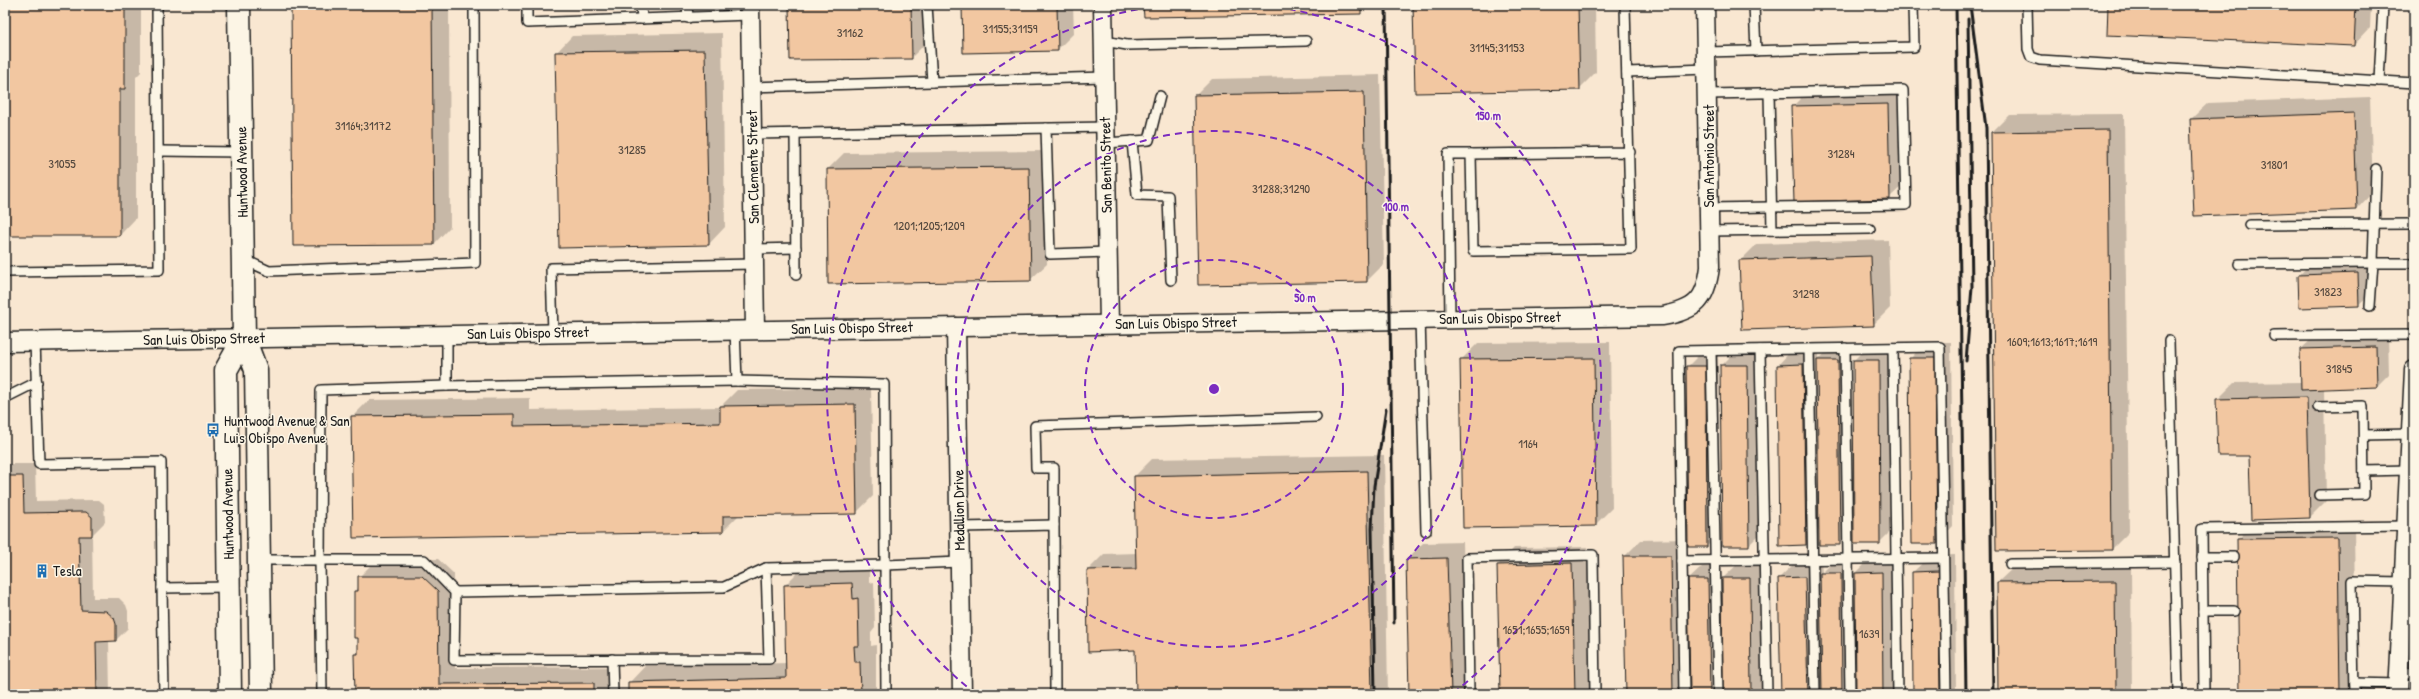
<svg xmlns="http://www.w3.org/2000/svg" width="2419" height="699" viewBox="0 0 2419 699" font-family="'Patrick Hand',sans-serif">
<rect width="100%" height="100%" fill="#fcf5e5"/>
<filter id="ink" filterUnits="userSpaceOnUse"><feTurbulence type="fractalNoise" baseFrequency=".025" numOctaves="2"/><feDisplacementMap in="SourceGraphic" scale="8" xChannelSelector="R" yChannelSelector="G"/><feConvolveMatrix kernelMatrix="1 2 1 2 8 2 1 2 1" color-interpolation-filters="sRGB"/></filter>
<g filter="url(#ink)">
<rect fill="#f9e7d1" x="5" y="5" width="2409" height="689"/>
<g fill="#0003">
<polygon points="5,5 141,5 141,72 136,77 136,218 120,235 5,235"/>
<polygon points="292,5 449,5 450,227 434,244"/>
<polygon points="790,5 927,5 928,41 911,58"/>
<polygon points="963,5 1073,5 1074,33 1057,50"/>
<polygon points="1144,5 1369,5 1360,13"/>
<polygon points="1414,5 1595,5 1596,72 1579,89"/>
<polygon points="2109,5 2371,5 2370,28 2354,45"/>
<polygon points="722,33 725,227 709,244 556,53 572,36"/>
<polygon points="1380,75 1384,264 1367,281 1195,96 1212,79"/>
<polygon points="1904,88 1906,182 1889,198 1792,107 1809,90"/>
<polygon points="2370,97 2373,192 2357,209 2191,119 2208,103"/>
<polygon points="2124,114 2129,532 2112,549 1997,550 1992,132 2009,115"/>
<polygon points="1046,151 1047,264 1030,280 828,169 844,153"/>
<polygon points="1888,240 1890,308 1873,325 1740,261 1757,244"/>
<polygon points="2370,261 2371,293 2358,305 2299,275 2312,263"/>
<polygon points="2388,334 2389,374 2377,386 2324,388 2326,501 2310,517 2250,455 2217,400 2234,383 2302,382 2301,349 2314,337"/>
<polygon points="1610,342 1612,508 1595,525 1461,360 1478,343"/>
<polygon points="1926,342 1951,342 1953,526 1937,543 1910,359"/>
<polygon points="1895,343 1896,526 1879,543 1854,360 1870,344"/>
<polygon points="1850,347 1852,531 1839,544 1820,529 1805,544 1780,545 1778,365 1794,348 1819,348 1819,359 1831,348"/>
<polygon points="1738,349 1763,349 1765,529 1749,545 1721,366"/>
<polygon points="1700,354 1718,354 1720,533 1707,546 1687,546 1687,581 1702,567 1720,566 1722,671 1724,671 1723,578 1740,562 1766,562 1767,694 1627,694 1625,556 1641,540 1688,539 1687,367"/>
<polygon points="871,388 873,496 856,513 740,514 723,531 352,417 369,400 530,398 530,410 720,407 737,390"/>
<polygon points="1384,455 1388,694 1137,694 1136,649 1088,570 1104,554 1137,553 1135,476 1152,459"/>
<polygon points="5,464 35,464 36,501 92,500 99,500 104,504 105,522 92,535 93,598 119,598 126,605 128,611 128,628 116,640 109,640 110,694 5,694"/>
<polygon points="2354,522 2356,694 2240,694 2238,539 2255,523"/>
<polygon points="1463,542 1467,694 1410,694 1407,559 1423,543"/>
<polygon points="1588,547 1592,694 1501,694 1498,565 1514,548"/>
<polygon points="1955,555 1956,694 1914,694 1913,572 1930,556"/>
<polygon points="1898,556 1899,694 1857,694 1856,573 1872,557"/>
<polygon points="438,559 454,574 455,668 610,667 611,694 356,694 355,654 359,650 355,591 359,587 359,577 376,560"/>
<polygon points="1821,561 1822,573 1834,561 1853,561 1855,694 1782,694 1779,578 1796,562"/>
<polygon points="2131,565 2132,694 1999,694 1998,582 2015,566"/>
<polygon points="869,567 869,583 874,582 875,628 871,633 871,646 876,645 876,694 629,694 629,683 645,666 787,663 785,585 801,569"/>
</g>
<g fill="#f2c7a1" stroke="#1c1c1c">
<polygon points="5,5 125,5 125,89 120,89 120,236 5,236"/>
<polygon points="291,5 432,5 434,245 293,246"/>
<polygon points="789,5 911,5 912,59 790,60"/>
<polygon points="962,5 1057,5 1058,51 963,53"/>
<polygon points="1143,5 1361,5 1361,14 1144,17"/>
<polygon points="1413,5 1578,5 1580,90 1415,93"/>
<polygon points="2108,5 2356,5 2354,46 2107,35"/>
<polygon points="705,50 709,245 559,248 555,52"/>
<polygon points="1364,92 1367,282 1198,285 1194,95"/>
<polygon points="1888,104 1890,199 1794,202 1791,106"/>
<polygon points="2354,113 2357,210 2194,216 2190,119"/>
<polygon points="2108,130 2112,550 1996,551 1991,132"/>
<polygon points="1029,167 1031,281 828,284 827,169"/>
<polygon points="1871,256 1874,326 1742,330 1739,260"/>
<polygon points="2358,273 2359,306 2299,308 2298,275"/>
<polygon points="2376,347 2377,387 2301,390 2300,349"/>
<polygon points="1594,358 1596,526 1463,528 1460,359"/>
<polygon points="1909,358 1935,358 1937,544 1911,544"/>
<polygon points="1817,360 1838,360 1840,545 1819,545"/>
<polygon points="1853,360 1879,360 1880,544 1854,544"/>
<polygon points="1803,364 1806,545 1779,546 1777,365"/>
<polygon points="1720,365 1747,365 1749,546 1722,546"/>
<polygon points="1686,366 1706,366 1707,547 1688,547"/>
<polygon points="2307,397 2310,518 2251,520 2249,456 2218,456 2216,399"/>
<polygon points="855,404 857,514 723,516 723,532 353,538 351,416 514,414 514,426 720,423 720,406"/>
<polygon points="1367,471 1372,694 1136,694 1135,650 1088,652 1087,570 1136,569 1134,476"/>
<polygon points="5,476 23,476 24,513 79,512 86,512 92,517 92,536 79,536 81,610 106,611 114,618 116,624 116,641 96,642 97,694 5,694"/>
<polygon points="2338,538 2340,694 2239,694 2237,539"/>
<polygon points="1623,556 1671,556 1673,694 1626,694"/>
<polygon points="1447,558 1451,694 1409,694 1406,559"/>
<polygon points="1572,563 1575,694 1500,694 1497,565"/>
<polygon points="1939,571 1940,694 1913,694 1912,572"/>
<polygon points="1882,572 1883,694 1856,694 1855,573"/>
<polygon points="1820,573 1841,573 1842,694 1822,694"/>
<polygon points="358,576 422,576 438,591 439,684 594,683 594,694 355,694 354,654 358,654 358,638 354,638 354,591 358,591"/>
<polygon points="1805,577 1808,694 1781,694 1778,578"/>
<polygon points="1722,578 1750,578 1751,694 1723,694"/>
<polygon points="1688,579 1708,579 1710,694 1690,694"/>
<polygon points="2115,581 2116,694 1998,694 1997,582"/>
<polygon points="852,583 853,599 858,598 859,646 854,646 855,662 860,662 861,694 628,694 628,682 786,678 784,585"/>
</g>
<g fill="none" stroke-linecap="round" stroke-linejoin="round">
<g stroke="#1c1c1c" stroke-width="12">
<g id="service">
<polyline points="527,5 527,23 750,15"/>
<polyline points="641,5 642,19"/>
<polyline points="687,5 688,18"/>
<polyline points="1625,5 1631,249 1473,251 1471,154 1630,152"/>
<polyline points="1754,5 1756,51"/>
<polyline points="2027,5 2028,49 2031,57 2040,60 2414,83"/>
<polyline points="1104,41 1127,45 1306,41"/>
<polyline points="1706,52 1914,47 1913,5"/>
<polyline points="1627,72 1707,69"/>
<polyline points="2379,81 2383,5"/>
<polyline points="932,82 1105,77"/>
<polyline points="751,87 932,82 927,5"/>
<polyline points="1769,93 1772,230"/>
<polyline points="1709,94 1903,90 1906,205 1709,208"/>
<polyline points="1046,128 1050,254 1108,252"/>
<polyline points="795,133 796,275"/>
<polyline points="752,134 1105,127"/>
<polyline points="1132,141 1137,195 1168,196 1171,280"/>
<polyline points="1106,143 1149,140 1160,96"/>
<polyline points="159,151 241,152"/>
<polyline points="2250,225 2414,224"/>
<polyline points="1709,231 1870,229"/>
<polyline points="754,249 796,248"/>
<polyline points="243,259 269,271 475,263 474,5"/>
<polyline points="2239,264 2373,263 2376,169"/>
<polyline points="5,272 159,270 157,5"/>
<polyline points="2370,306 2373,263 2414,263"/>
<polyline points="1420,319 1426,531"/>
<polyline points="1450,319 1448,154 1471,154"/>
<polyline points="553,333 551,268 754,264"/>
<polyline points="447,335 447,386 737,381 735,330"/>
<polyline points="2274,336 2414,335"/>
<polyline points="35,341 39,464 161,462 162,588 229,587"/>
<polyline points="2169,341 2178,694"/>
<polyline points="1845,348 1850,694"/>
<polyline points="1893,348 1898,694"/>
<polyline points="1809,349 1815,694"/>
<polyline points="1760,350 1767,694"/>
<polyline points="1711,351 1718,694"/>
<polyline points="737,381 884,384 885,565 960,562"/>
<polyline points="5,398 37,382"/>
<polyline points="2318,407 2363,406 2364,494 2320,495"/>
<polyline points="2364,435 2411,434"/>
<polyline points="2364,471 2409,470"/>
<polyline points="1054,525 1054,468 1036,468 1035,426 1316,417"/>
<polyline points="960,527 1054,525 1055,694"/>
<polyline points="2202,557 2234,557"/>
<polyline points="259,560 424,560 455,592 454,660 769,659 766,568 885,565 886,694"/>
<polyline points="1682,561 1943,558"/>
<polyline points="2010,564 2175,562"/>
<polyline points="162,588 164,694"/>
<polyline points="455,592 724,587 766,568"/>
<polyline points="2203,611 2234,611"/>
<polyline points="612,659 613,694"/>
<polyline points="2399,673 2414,674"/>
<polyline points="2354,683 2399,684"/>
<polyline points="322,694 320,561 321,390 447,386"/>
<polyline points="1469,694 1467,558 1593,555 1595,694"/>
<polyline points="1684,694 1679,351 1940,347 1946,694"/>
<polyline points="2204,694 2202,529 2406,526"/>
<polyline points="2354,694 2352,581 2404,582"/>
</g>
</g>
<g stroke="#1c1c1c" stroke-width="21">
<g id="minor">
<polyline points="750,5 755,329"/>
<polyline points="1103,5 1109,324"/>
<polyline points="956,327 962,694"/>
<path d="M 5,342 L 1663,316 C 1696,310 1706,300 1710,267 L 1705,5"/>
<polyline points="2398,694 2414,370"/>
</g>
</g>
<g stroke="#1c1c1c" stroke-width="25">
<g id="tertiary">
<polyline points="239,5 244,338 256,370 261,694"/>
<polyline points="230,694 226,370 244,338"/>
</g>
</g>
<use href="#service" stroke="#fcf5e5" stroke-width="9"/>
<use href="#minor" stroke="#fcf5e5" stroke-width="18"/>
<use href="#tertiary" stroke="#fcf5e5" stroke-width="22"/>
<g stroke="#1c1c1c" stroke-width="3">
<polyline points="1386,5 1394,623"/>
<polyline points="1956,5 1966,694"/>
<polyline points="1970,5 1986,128 1993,694"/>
<polyline points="1966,361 1972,287 1968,19"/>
<polyline points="1375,694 1372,529 1374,486 1386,409"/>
</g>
</g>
</g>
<g fill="none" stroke="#7b2cbf" stroke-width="2" stroke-dasharray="7 5">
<circle cx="1214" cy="389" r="129"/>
<circle cx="1214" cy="389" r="258"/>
<path d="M976 694A387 387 0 0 1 1163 5M1265 5A387 387 0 0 1 1452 694"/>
</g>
<defs>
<g id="bus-bare" transform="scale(1.08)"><path d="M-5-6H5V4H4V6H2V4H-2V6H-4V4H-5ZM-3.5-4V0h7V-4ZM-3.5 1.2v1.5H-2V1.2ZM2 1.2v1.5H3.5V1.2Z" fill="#1f6fb2" stroke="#fcf5e5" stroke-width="2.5" paint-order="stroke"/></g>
<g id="building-bare" transform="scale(1.08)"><path d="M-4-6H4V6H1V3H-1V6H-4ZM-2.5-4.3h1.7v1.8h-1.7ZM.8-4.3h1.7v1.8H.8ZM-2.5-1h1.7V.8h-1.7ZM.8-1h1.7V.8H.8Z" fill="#1f6fb2" stroke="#fcf5e5" stroke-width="2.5" paint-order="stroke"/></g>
</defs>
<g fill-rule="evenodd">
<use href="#bus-bare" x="213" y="430"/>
<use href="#building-bare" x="42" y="571"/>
</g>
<g text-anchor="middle" stroke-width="3" stroke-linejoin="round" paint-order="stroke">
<g font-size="13" fill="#52473d">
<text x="1010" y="33">31155;31159</text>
<text x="850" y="37">31162</text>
<text x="1497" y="52">31145;31153</text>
<text x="363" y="130">31164;31172</text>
<text x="632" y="154">31285</text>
<text x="1841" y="158">31284</text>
<text x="62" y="168">31055</text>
<text x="2274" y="169">31801</text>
<text x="1281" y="193">31288;31290</text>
<text x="929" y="230">1201;1205;1209</text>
<text x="2328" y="296">31823</text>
<text x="1806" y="298">31298</text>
<text x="2052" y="346">1609;1613;1617;1619</text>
<text x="2339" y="373">31845</text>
<text x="1528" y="448">1164</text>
<text x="1536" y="634">1651;1655;1659</text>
<text x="1869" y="638">1639</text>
</g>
<g font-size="15" fill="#1c1c1c" stroke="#fcf5e5">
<text transform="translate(1709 156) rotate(-90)" y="5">San Antonio Street</text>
<text transform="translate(1106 165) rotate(-91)" y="5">San Benito Street</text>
<text transform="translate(753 167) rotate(-91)" y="5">San Clemente Street</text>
<text transform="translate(242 172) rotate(-91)" y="5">Huntwood Avenue</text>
<text transform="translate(1500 318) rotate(-1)" y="5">San Luis Obispo Street</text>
<text transform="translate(1176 323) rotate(-1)" y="5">San Luis Obispo Street</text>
<text transform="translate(852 328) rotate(-1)" y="5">San Luis Obispo Street</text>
<text transform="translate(528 333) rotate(-1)" y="5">San Luis Obispo Street</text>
<text transform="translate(204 339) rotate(-1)" y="5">San Luis Obispo Street</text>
<text transform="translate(959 510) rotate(-91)" y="5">Medallion Drive</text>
<text transform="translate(228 514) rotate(-91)" y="5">Huntwood Avenue</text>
</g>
<g font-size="15" fill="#1c1c1c" stroke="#fcf5e5" text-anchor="start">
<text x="224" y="426">Huntwood Avenue &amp; San<tspan x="224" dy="17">Luis Obispo Avenue</tspan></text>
<text x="53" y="576">Tesla</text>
</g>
</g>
<circle cx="1214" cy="389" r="6" fill="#7b2cbf" stroke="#fcf5e5" stroke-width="2"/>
<g font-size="12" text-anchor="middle" font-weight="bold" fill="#7b2cbf" stroke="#fcf5e5" stroke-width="3" stroke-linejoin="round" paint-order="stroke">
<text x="1488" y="120">150 m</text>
<text x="1396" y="211">100 m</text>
<text x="1305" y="302">50 m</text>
</g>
<rect width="2419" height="699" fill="none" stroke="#fcf5e5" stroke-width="20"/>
<rect x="10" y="10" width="2399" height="679" fill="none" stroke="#1c1c1c" stroke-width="1.5" filter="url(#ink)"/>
</svg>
